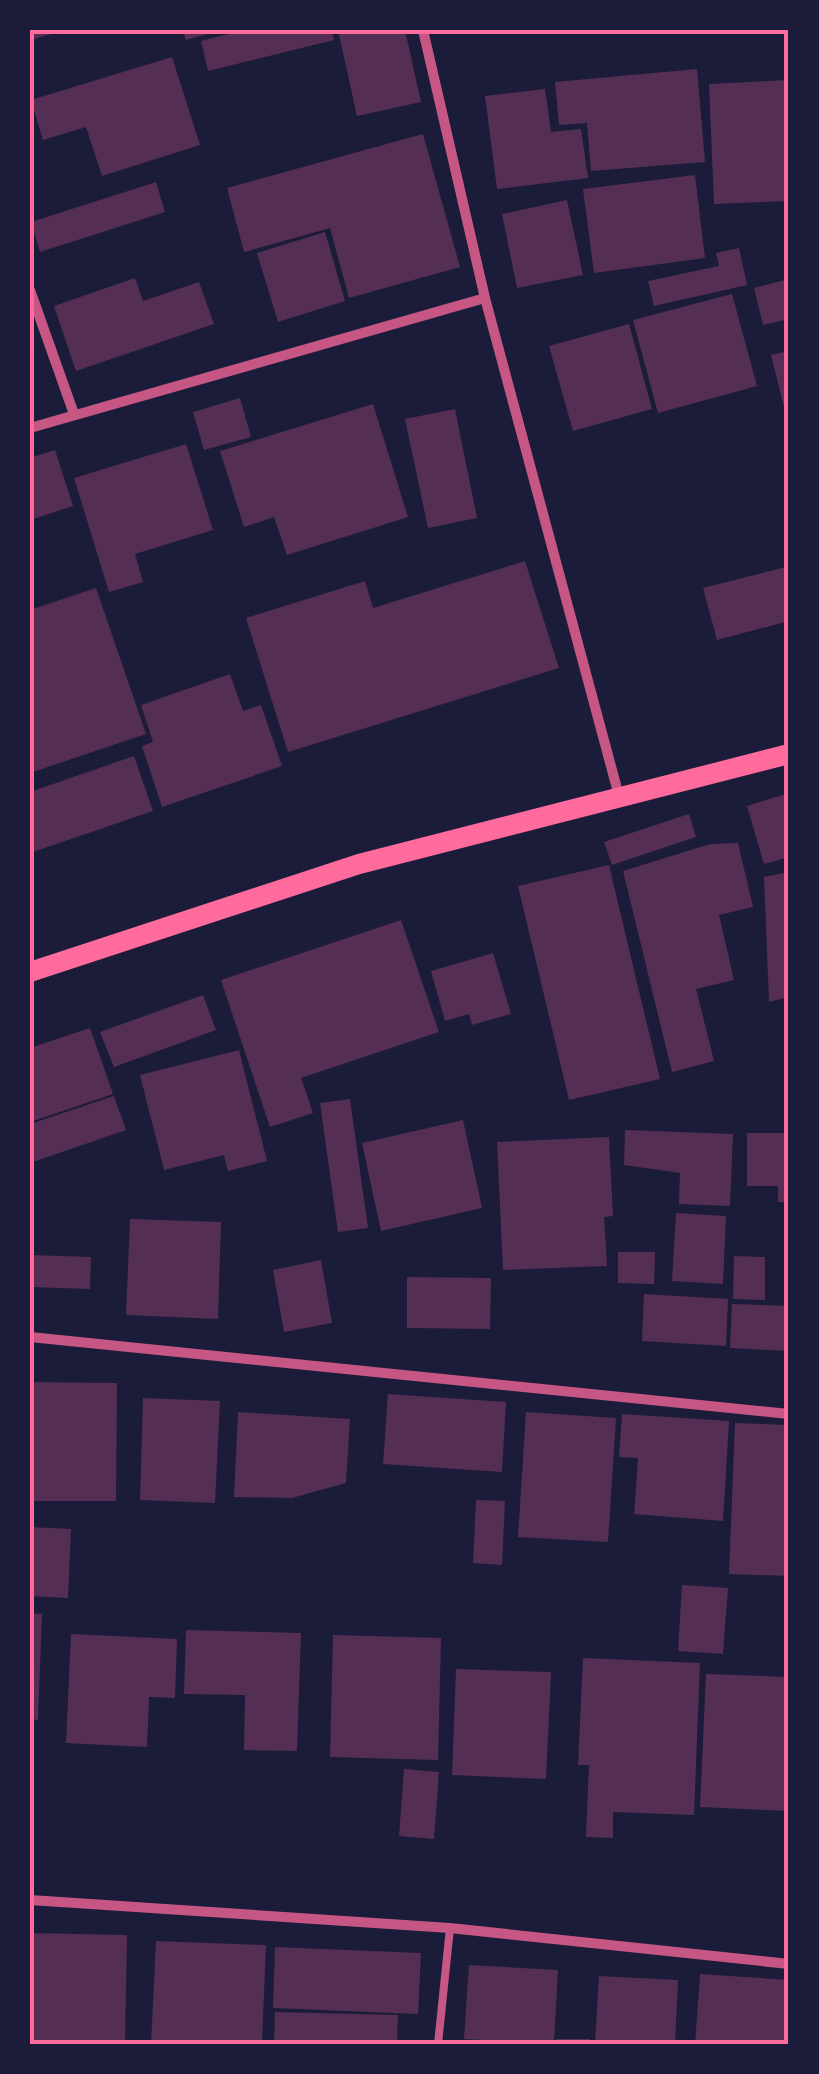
<svg xmlns="http://www.w3.org/2000/svg" width="819" height="2074" viewBox="0 0 819 2074" font-family="'Zilla Slab',serif">
<rect width="100%" height="100%" fill="#1b1b3a"/>
<g fill="#542f53">
<polygon points="30,30 62,30 62,31 30,40"/>
<polygon points="183,30 218,30 218,31 186,40"/>
<polygon points="245,30 331,30 334,40 208,71 201,41"/>
<polygon points="338,30 405,30 421,102 357,116"/>
<polygon points="172,57 200,145 102,176 86,127 43,140 31,100"/>
<polygon points="697,69 705,162 591,171 587,123 559,125 555,82"/>
<polygon points="789,80 789,201 714,204 709,84"/>
<polygon points="545,89 551,132 581,129 588,178 497,189 485,96"/>
<polygon points="423,134 460,267 349,298 330,228 244,252 227,188"/>
<polygon points="695,175 705,258 594,273 583,189"/>
<polygon points="156,182 165,212 40,252 31,222"/>
<polygon points="567,200 583,275 517,288 502,214"/>
<polygon points="325,232 345,301 278,322 257,253"/>
<polygon points="739,248 747,285 654,306 648,281 719,266 716,253"/>
<polygon points="135,278 143,301 199,282 214,324 76,371 54,306"/>
<polygon points="789,279 789,319 763,325 754,288"/>
<polygon points="732,294 757,386 658,413 633,320"/>
<polygon points="629,324 652,409 573,431 549,346"/>
<polygon points="789,351 789,423 788,423 771,355"/>
<polygon points="240,398 251,437 204,450 193,412"/>
<polygon points="373,404 408,517 287,555 274,517 244,527 220,451"/>
<polygon points="455,409 477,518 428,528 405,419"/>
<polygon points="186,444 213,530 135,554 143,582 109,592 74,478"/>
<polygon points="55,450 73,506 30,520 30,458"/>
<polygon points="525,561 559,668 288,752 246,618 365,581 373,608"/>
<polygon points="789,566 789,621 717,640 703,588"/>
<polygon points="96,588 146,734 30,773 30,610"/>
<polygon points="230,674 243,711 261,705 282,766 162,807 142,746 153,742 141,705"/>
<polygon points="134,756 153,811 30,853 30,792"/>
<polygon points="789,793 789,857 764,864 747,806"/>
<polygon points="689,814 696,837 612,865 604,842"/>
<polygon points="738,843 753,907 719,915 734,980 696,989 714,1061 672,1072 623,871 710,844"/>
<polygon points="609,865 660,1079 569,1100 518,886"/>
<polygon points="789,872 789,997 769,1002 764,877"/>
<polygon points="401,920 439,1032 301,1078 313,1113 270,1127 221,980"/>
<polygon points="493,953 511,1014 472,1025 469,1014 445,1021 431,971"/>
<polygon points="203,995 216,1030 114,1067 100,1032"/>
<polygon points="90,1028 113,1094 30,1122 30,1048"/>
<polygon points="239,1050 267,1161 228,1171 224,1155 164,1170 140,1075"/>
<polygon points="114,1096 126,1130 30,1163 30,1124"/>
<polygon points="350,1099 368,1228 338,1232 320,1103"/>
<polygon points="463,1120 482,1208 381,1231 362,1143"/>
<polygon points="625,1130 733,1134 730,1206 679,1204 680,1173 624,1165"/>
<polygon points="747,1133 789,1133 789,1202 778,1202 778,1186 747,1186"/>
<polygon points="609,1137 613,1216 604,1217 607,1266 503,1270 497,1142"/>
<polygon points="676,1213 726,1216 723,1284 672,1281"/>
<polygon points="130,1219 221,1222 218,1319 126,1315"/>
<polygon points="618,1252 655,1252 654,1284 618,1283"/>
<polygon points="30,1255 91,1257 90,1289 30,1287"/>
<polygon points="734,1256 765,1257 765,1300 733,1299"/>
<polygon points="321,1260 332,1323 284,1332 273,1270"/>
<polygon points="407,1277 491,1278 490,1329 407,1328"/>
<polygon points="644,1294 728,1299 726,1346 642,1341"/>
<polygon points="732,1304 789,1306 789,1351 730,1348"/>
<polygon points="30,1382 117,1383 116,1501 30,1501"/>
<polygon points="388,1394 506,1402 502,1472 383,1464"/>
<polygon points="143,1398 220,1401 215,1503 140,1500"/>
<polygon points="238,1412 350,1419 346,1483 292,1498 234,1497"/>
<polygon points="526,1412 616,1418 608,1542 518,1537"/>
<polygon points="622,1414 729,1421 723,1521 634,1514 638,1458 619,1457"/>
<polygon points="735,1423 789,1425 789,1576 729,1574"/>
<polygon points="476,1500 505,1501 502,1565 473,1563"/>
<polygon points="30,1527 71,1529 68,1598 30,1596"/>
<polygon points="682,1585 728,1588 723,1654 678,1651"/>
<polygon points="30,1613 42,1614 38,1720 30,1719"/>
<polygon points="186,1630 301,1633 297,1751 244,1750 245,1695 184,1694"/>
<polygon points="71,1634 177,1639 175,1698 149,1697 147,1747 66,1743"/>
<polygon points="333,1635 441,1638 438,1760 330,1757"/>
<polygon points="583,1658 700,1663 694,1815 613,1812 613,1838 586,1837 589,1765 578,1765"/>
<polygon points="456,1669 551,1672 546,1779 452,1775"/>
<polygon points="706,1674 789,1677 789,1811 700,1807"/>
<polygon points="404,1769 439,1772 434,1839 399,1836"/>
<polygon points="30,1933 127,1935 125,2044 30,2044"/>
<polygon points="156,1941 266,1945 262,2044 151,2044"/>
<polygon points="275,1947 421,1953 418,2014 273,2008"/>
<polygon points="469,1965 558,1970 554,2044 464,2039"/>
<polygon points="700,1974 789,1980 789,2044 695,2044"/>
<polygon points="599,1976 678,1980 675,2044 595,2044"/>
<polygon points="275,2012 398,2015 397,2044 274,2044"/>
<rect x="556" y="2039" width="34" height="5"/>
</g>
<g fill="none" stroke-linecap="round" stroke-linejoin="round">
<polyline stroke="#c65784" stroke-width="8" points="438,2044 450,1928"/>
<g stroke="#c65784" stroke-width="10">
<polyline points="423,30 485,298 619,796"/>
<polyline points="30,290 74,414"/>
<polyline points="30,428 485,298"/>
<polyline points="30,1337 789,1414"/>
<polyline points="30,1900 450,1928 789,1964"/>
</g>
<polyline stroke="#ff6b9d" stroke-width="20" points="30,972 359,864 789,754"/>
</g>
<rect width="819" height="2074" fill="none" stroke="#1b1b3a" stroke-width="65"/>
<rect x="32" y="32" width="754" height="2010" fill="none" stroke="#ff6b9d" stroke-width="4"/>
</svg>
